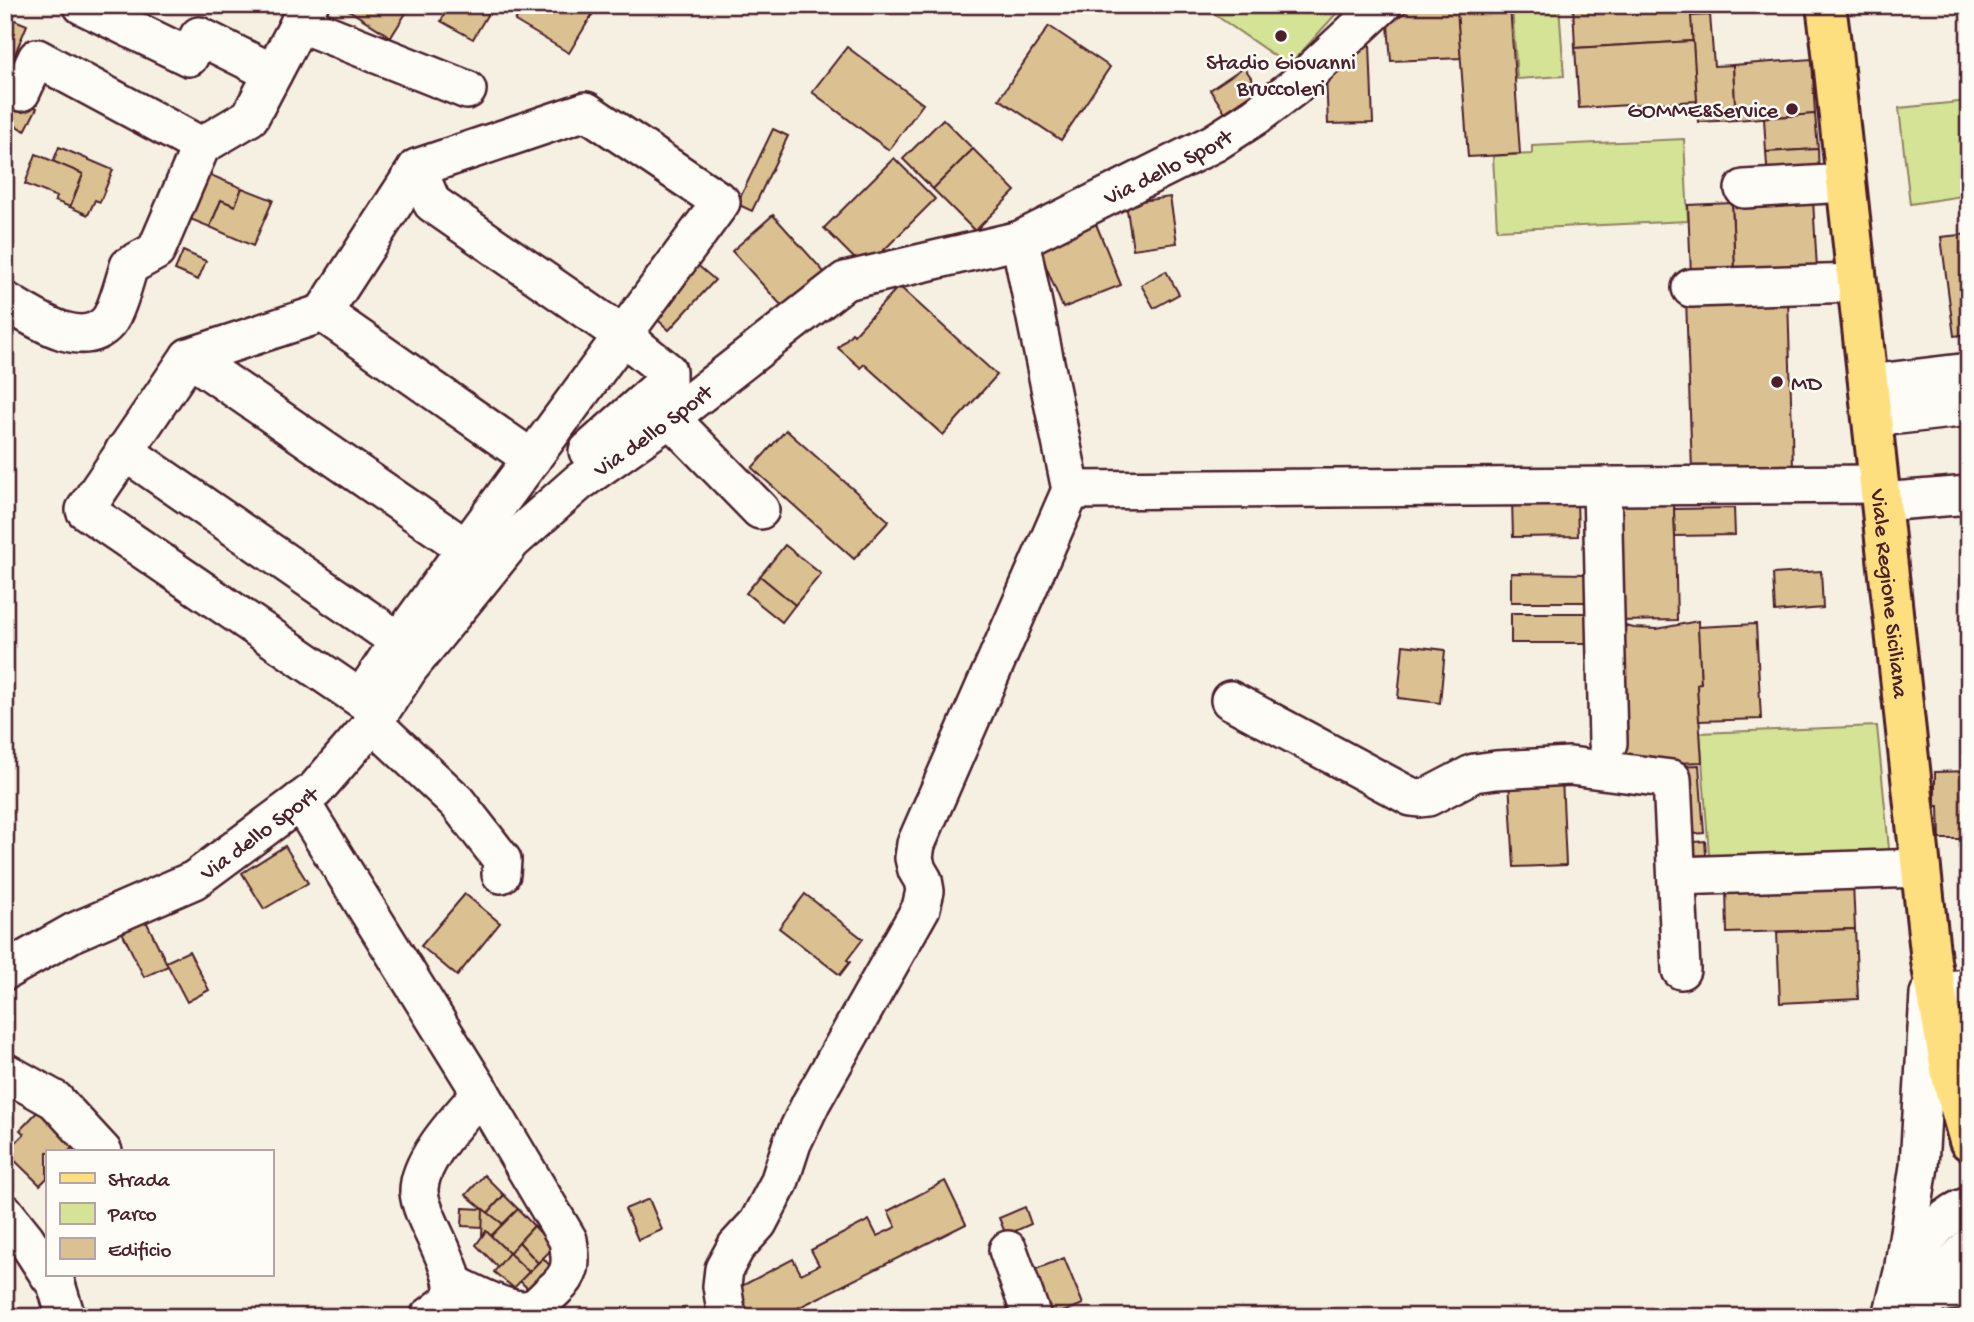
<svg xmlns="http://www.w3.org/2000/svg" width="1974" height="1322" viewBox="0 0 1974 1322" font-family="'Gochi Hand',sans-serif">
<rect width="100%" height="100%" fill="#f6f0e3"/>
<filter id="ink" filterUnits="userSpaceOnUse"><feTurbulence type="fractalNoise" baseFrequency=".0143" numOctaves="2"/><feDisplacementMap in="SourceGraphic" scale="14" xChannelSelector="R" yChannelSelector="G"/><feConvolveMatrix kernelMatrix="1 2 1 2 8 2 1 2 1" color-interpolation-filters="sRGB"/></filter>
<g filter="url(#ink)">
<g fill="#d5e397" stroke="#908161" stroke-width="2">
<polygon points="1201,5 1344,5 1289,66"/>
<polygon points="1512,5 1559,5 1564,76 1517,79"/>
<polygon points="1969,101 1969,195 1910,204 1899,108"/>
<polygon points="1684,139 1688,221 1497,230 1493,156 1532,154 1532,146"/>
<polygon points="1877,726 1890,859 1710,868 1700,733"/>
</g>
<g fill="#dbc191" stroke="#4a1f2b" stroke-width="2">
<polygon points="346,5 411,5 391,37 344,7"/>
<polygon points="449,5 493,5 473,39 441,21"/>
<polygon points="524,5 598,5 569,53 515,21"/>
<polygon points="1415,5 1457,5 1461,58 1391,61 1388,25"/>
<polygon points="1491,5 1510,5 1520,154 1468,157 1457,9"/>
<polygon points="1573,5 1691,5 1693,41 1575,48"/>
<polygon points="1710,15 1714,66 1733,65 1736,120 1698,122 1691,16"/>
<polygon points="5,16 27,25 5,78"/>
<polygon points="1049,26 1110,67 1061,140 999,99"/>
<polygon points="1693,41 1697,101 1579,108 1575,48"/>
<polygon points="1370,44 1373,123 1328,124 1326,75"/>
<polygon points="847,47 923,104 889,150 812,92"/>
<polygon points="1812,59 1815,114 1736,120 1733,65"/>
<polygon points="1244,67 1259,89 1225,112 1210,90"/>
<polygon points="5,92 37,108 25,131 5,120"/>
<polygon points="1815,114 1818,149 1766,152 1764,118"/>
<polygon points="943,119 973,149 933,189 903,159"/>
<polygon points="773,129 788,136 752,211 737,204"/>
<polygon points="59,147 113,170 100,202 95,200 88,215 70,207 83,174 53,162"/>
<polygon points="973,149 1015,191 975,231 933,189"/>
<polygon points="1818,149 1819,177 1768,180 1766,152"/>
<polygon points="36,154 83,174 70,207 55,201 57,197 25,184"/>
<polygon points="894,158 935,199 865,269 824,228"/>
<polygon points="196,169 242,188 235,206 221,200 210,227 178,214"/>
<polygon points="242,188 273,200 253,246 210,227 221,200 235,206"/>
<polygon points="1170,197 1177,243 1133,249 1126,203"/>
<polygon points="1813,200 1817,269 1735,273 1732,203"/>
<polygon points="1732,203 1735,273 1691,275 1688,205"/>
<polygon points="773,215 832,281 792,317 732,251"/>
<polygon points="1096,224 1121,285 1063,308 1038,247"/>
<polygon points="1969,234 1969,334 1954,336 1941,237"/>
<polygon points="183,251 206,261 198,280 175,270"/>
<polygon points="695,263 715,280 669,330 650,313"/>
<polygon points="1166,271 1179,294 1154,308 1141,285"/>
<polygon points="899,286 997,375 943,435 864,364 861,368 838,348 852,333 854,335"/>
<polygon points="1788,297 1793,468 1748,469 1748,466 1734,466 1734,469 1692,470 1686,299"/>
<polygon points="786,430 889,521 854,559 752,468"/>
<polygon points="1674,496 1677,620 1616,621 1613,497"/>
<polygon points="1577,498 1578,536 1513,537 1512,499"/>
<polygon points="1734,508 1735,535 1675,536 1674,509"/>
<polygon points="785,545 821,574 795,605 760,576"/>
<polygon points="1821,571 1823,608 1775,612 1773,574"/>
<polygon points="1511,573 1588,574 1587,602 1511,602"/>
<polygon points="760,576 795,605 782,622 746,593"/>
<rect x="1511" y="613" width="75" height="30"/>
<polygon points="1698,621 1701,683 1697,684 1702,762 1620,765 1616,624 1634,628 1657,629"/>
<polygon points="1756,624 1761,719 1699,721 1697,684 1701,683 1698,627"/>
<polygon points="1403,645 1445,650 1440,703 1398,698"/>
<polygon points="1699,765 1704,833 1681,835 1676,766"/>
<polygon points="1969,771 1969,839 1940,839 1939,806 1935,806 1935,772"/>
<polygon points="1562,778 1566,865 1514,867 1509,781"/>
<polygon points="1705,841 1706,855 1685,857 1684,843"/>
<polygon points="285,846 308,883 264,909 242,873"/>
<polygon points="1853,882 1855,929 1727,933 1726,886"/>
<polygon points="465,894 500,923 457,976 421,946"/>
<polygon points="805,894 863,939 847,960 850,962 840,975 779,928"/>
<polygon points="144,917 168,966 144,977 120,928"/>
<polygon points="1855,929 1858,999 1780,1003 1777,932"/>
<polygon points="189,951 209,990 187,1002 166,962"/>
<polygon points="42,1107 78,1142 68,1152 47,1152 47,1178 40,1185 6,1152 24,1134 20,1130"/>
<polygon points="484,1175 504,1195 488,1213 466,1195"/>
<polygon points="945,1181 966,1224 780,1317 748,1317 734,1290 793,1259 801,1274 819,1265 811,1250 869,1220 877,1236 896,1227 888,1211"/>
<polygon points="504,1195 518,1209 503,1224 488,1213"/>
<polygon points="649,1199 662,1230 638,1240 625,1209"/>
<polygon points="1025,1207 1031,1224 1006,1235 999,1218"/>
<polygon points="463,1208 483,1209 483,1227 462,1226"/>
<polygon points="483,1209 503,1224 491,1236 486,1231 482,1237"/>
<polygon points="518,1209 534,1226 509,1253 491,1236"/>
<polygon points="534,1226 554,1247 538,1263 519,1242"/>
<polygon points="486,1231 509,1253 498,1267 476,1245"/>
<polygon points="519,1242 538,1263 529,1272 509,1253"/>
<polygon points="509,1253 529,1272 514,1288 494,1272"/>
<polygon points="543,1258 553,1269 531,1292 520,1281"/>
<polygon points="1064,1258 1083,1304 1051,1317 1044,1317 1026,1273"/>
</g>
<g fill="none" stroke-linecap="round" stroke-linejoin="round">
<g stroke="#4a1f2b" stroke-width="42">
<g id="minor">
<polyline points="82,5 189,57 199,36 273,73"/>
<polyline points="299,23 467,90"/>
<polyline points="21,92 37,58 201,146"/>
<polygon points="586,111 721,202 466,548 399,641 361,699 85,510 189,357 323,313 417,168"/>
<polyline points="417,168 432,203 622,335 667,371 667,381 588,451"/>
<polyline points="1744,189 1846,183"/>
<polyline points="1691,288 1857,283"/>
<path d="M 5,301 C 32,316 81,353 108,322 C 116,313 125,279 129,266 L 156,251 L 201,146 L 250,117 L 309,5"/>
<polyline points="323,313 532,459"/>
<polyline points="189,357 466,548"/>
<polyline points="1868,384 1969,372"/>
<polyline points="670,418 760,510"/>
<polyline points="1872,418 1969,407"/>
<polyline points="124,451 399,641"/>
<polyline points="1602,487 1608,743"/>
<polyline points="1071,490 1879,484"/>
<polyline points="1881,502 1969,495"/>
<polyline points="1230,700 1411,797 1419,798 1428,797 1474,773 1496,770 1570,766 1672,779 1681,970"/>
<polyline points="373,723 457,802 502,860 501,874"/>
<path d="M 300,801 L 481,1093 L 568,1240 C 572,1264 572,1274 554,1290 C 548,1295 540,1305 533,1308 C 514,1316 471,1292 454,1284"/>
<polyline points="1677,876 1921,868"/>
<path id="s1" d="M 5,971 L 74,932 L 194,880 L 315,790 L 373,723 L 409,668 L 512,541 L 579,482 L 670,418 L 845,281 L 1020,240 L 1214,143 L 1256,116 L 1294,87 L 1382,5"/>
<polyline points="1936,991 1969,988"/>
<polyline points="5,1072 55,1100 103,1152"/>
<polyline points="5,1213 25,1238 47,1272"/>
<polyline points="1008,1250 1032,1317"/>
<path d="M 1906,1268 C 1923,1245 1940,1214 1969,1206"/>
<polyline points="49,1275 56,1284 66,1317"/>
<polyline points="1918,1302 1969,1247"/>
<path d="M 1916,1304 C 1932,1294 1950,1288 1969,1292"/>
<path d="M 429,1317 C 435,1312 446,1305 450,1299 C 464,1276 421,1221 419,1192 C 418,1160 461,1116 481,1093"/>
<polyline points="729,1317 726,1311 722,1286 724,1269 736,1247 758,1223 779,1183 792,1143 811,1103 921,908 925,891 923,880 917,870 914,858 916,844 1071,490 1020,240"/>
<polyline points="1892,1317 1903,1272 1919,1166 1929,994"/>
</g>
</g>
<g stroke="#4a1f2b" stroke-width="44">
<g id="major">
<path id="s2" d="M 1826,5 L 1831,43 L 1931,961 L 1952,1080 L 1969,1141"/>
</g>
</g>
<use href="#minor" stroke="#fdfcf7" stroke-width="37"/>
<use href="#major" stroke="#fedf80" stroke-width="38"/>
</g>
</g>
<g fill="#4a1f2b" stroke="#fdfcf7" stroke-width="2.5">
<circle cx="1281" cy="36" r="7"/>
<circle cx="1792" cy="109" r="7"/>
<circle cx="1777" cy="382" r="7"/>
</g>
<g text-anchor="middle" stroke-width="5" stroke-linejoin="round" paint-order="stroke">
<g font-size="23" fill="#4a1f2b" stroke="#fdfcf7">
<text x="1281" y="69">Stadio Giovanni<tspan x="1281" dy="26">Bruccoleri</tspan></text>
<text x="1778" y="117" text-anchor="end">GOMME&amp;Service</text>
<text x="1791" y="390" text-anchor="start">MD</text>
</g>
<g font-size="23" fill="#4a1f2b" stroke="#fdfcf7">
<text dy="8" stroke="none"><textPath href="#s1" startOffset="1446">Via dello Sport</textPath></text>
<text dy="8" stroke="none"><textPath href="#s1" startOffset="858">Via dello Sport</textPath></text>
<text dy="8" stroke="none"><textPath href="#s2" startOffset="592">Viale Regione Siciliana</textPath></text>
<text dy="8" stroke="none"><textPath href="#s1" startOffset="290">Via dello Sport</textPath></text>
</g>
</g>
<rect width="1974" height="1322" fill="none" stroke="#fdfcf7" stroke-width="28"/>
<rect x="14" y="14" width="1946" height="1294" fill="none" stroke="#4a1f2b" stroke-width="2.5" filter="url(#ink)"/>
<rect x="46" y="1150" width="228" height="126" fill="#fdfcf7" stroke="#b5a4a5" stroke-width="2"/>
<rect x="60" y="1173" width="35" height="10" fill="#fedf80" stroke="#b5a4a5" stroke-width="2"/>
<text x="108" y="1186" font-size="21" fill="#4a1f2b">Strada</text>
<rect x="60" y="1203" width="35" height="21" fill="#d5e397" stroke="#b5a4a5" stroke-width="2"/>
<text x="108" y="1220" font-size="21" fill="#4a1f2b">Parco</text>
<rect x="60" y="1238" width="35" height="21" fill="#dbc191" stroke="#b5a4a5" stroke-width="2"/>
<text x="108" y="1256" font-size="21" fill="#4a1f2b">Edificio</text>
</svg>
